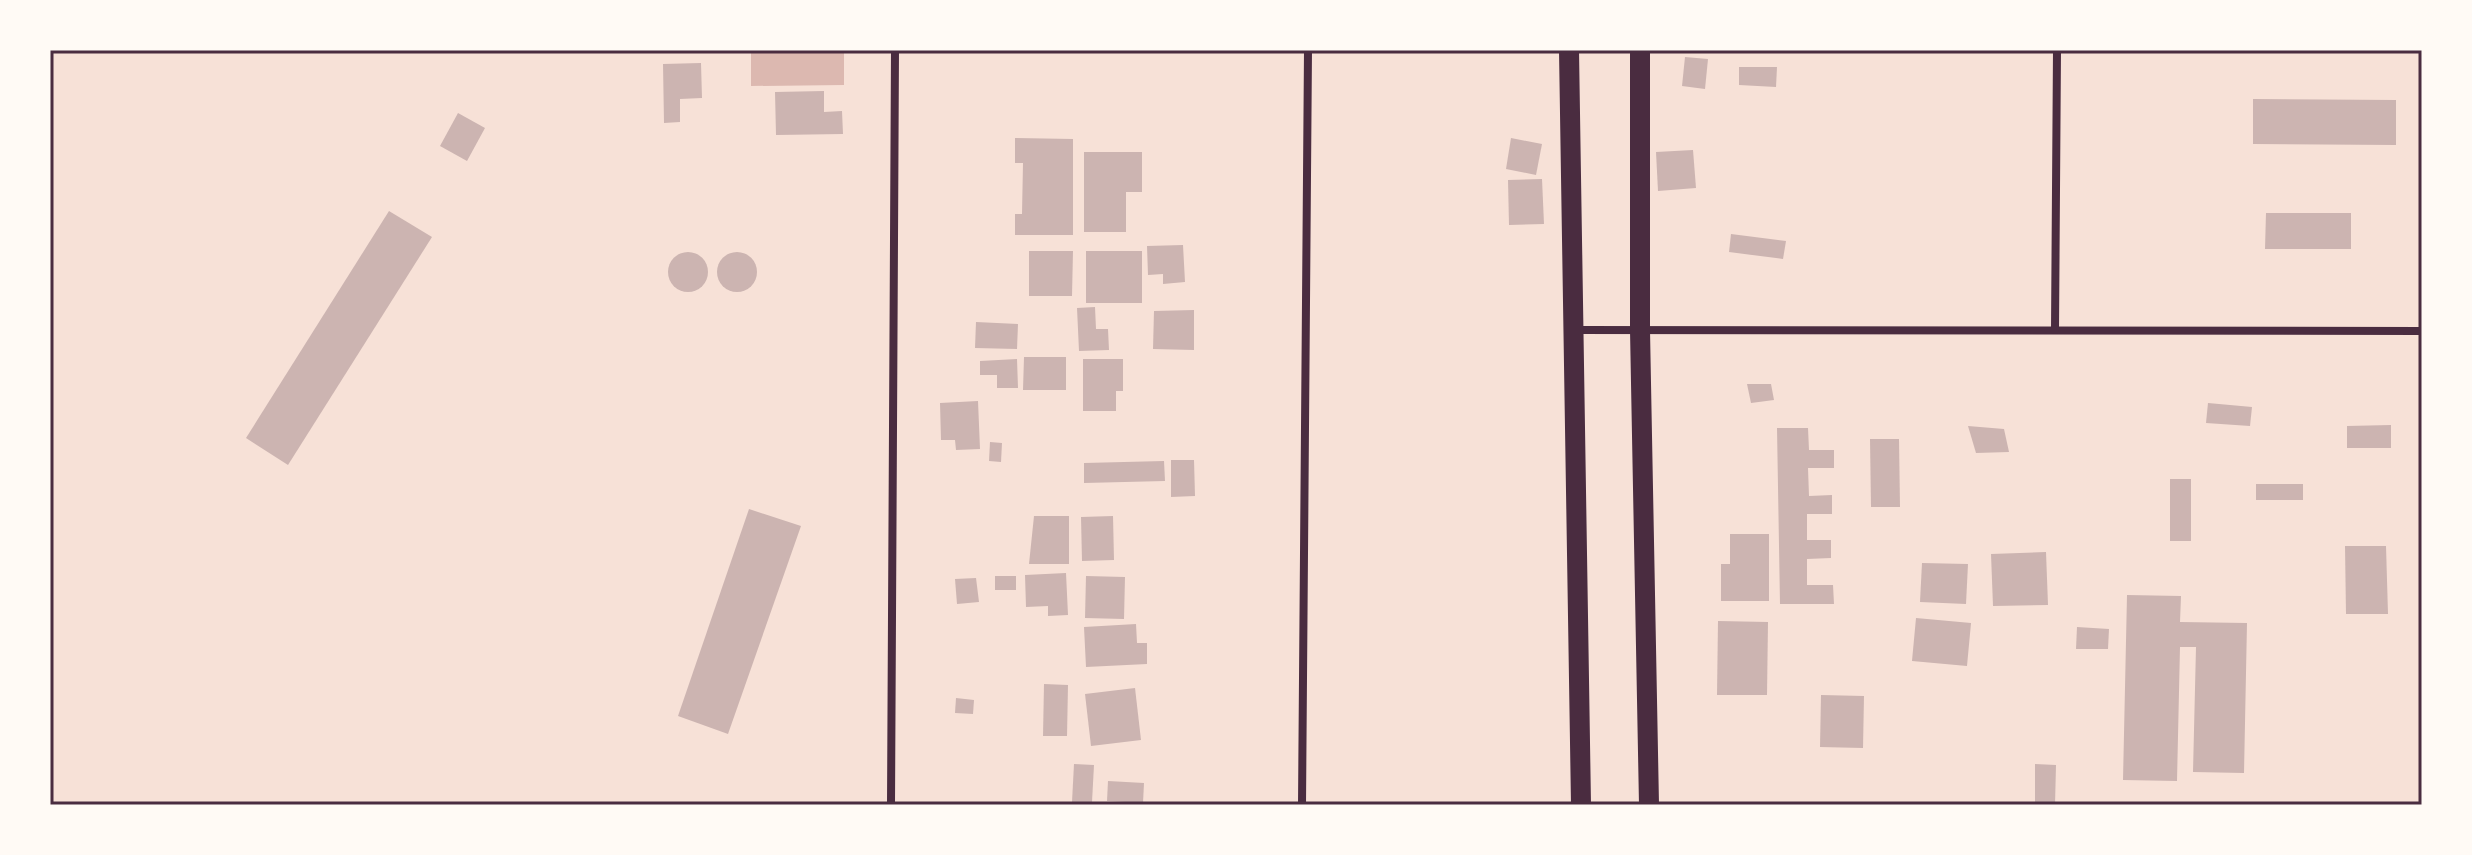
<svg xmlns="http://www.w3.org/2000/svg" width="2472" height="855" viewBox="0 0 2472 855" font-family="Lato,sans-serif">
<rect width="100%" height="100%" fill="#f7e1d7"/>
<polygon fill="#dcb8b0" points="751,50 844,50 844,85 751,86"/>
<g fill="#ccb4b1">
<polygon points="1685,57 1708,59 1705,89 1682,86"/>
<polygon points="701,63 702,98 680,99 680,122 664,123 663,64"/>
<polygon points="1739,67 1777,67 1776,87 1739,85"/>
<polygon points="824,91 824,112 842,111 843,134 776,135 775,92"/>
<polygon points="2253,99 2396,100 2396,145 2253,144"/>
<polygon points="458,113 485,128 467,161 440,146"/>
<polygon points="1015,138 1073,139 1073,235 1015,235 1015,214 1022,214 1023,163 1015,163"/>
<polygon points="1511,138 1542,144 1536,175 1506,169"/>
<polygon points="1693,150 1696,188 1658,191 1656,152"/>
<polygon points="1084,152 1142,152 1142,192 1126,192 1126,232 1084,232"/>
<polygon points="1542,179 1544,224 1509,225 1508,180"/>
<polygon points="389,211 432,237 288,465 246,438"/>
<polygon points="2266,213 2351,213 2351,249 2265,249"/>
<polygon points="1731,234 1786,241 1783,259 1729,252"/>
<polygon points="1183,245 1185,282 1163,284 1163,274 1148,275 1147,246"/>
<polygon points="1029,251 1073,251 1072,296 1029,296"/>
<rect x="1086" y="251" width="56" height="52"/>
<circle cx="688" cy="272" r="20"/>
<circle cx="737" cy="272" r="20"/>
<polygon points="1095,307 1096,329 1108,329 1109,350 1079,351 1077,308"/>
<polygon points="1194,310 1194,350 1153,349 1154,311"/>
<polygon points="976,322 1018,324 1017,349 975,348"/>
<polygon points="1024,357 1066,357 1066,390 1023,390"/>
<polygon points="1017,359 1018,388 997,388 997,375 980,375 980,361"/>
<polygon points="1083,359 1123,359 1123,391 1116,391 1116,411 1083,411"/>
<polygon points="1747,384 1771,384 1774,400 1751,403"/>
<polygon points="978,401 980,449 956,450 955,440 941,440 940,403"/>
<polygon points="2208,403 2252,407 2250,426 2206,423"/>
<polygon points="2391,425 2391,448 2347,448 2347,426"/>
<polygon points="1968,426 2004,429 2009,452 1976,453"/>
<polygon points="1777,428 1808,428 1809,450 1834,450 1834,468 1808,468 1809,496 1832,495 1832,514 1807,514 1807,540 1831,540 1831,558 1807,559 1807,585 1833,585 1834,604 1780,604"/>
<polygon points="1870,439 1899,439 1900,507 1871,507"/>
<polygon points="990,442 1002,443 1001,462 989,461"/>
<polygon points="1171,460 1194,460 1195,496 1171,497"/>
<polygon points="1164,461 1165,481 1084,483 1084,463"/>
<rect x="2170" y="479" width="21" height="62"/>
<rect x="2256" y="484" width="47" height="16"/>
<polygon points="749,509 801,526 728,734 678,716"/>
<polygon points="1034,516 1069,516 1069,564 1029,564"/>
<polygon points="1113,516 1114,560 1082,561 1081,517"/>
<polygon points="1730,534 1769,534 1769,601 1721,601 1721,564 1730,564"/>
<polygon points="2345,546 2386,546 2388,614 2346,614"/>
<polygon points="2046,552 2048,605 1993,606 1991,554"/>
<polygon points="1922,563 1968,564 1966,604 1920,602"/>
<polygon points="1066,573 1068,615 1048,616 1048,606 1026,607 1025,575"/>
<rect x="995" y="576" width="21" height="14"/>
<polygon points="1086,576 1125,577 1124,619 1085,618"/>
<polygon points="976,578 979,602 957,604 955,579"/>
<polygon points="2127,595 2181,596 2180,622 2247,623 2244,773 2193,772 2196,647 2180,647 2177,781 2123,780"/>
<polygon points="1916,618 1971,623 1967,666 1912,661"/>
<polygon points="1718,621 1768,622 1767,695 1717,695"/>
<polygon points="1136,624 1137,643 1147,643 1147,664 1086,667 1084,627"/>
<polygon points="2077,627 2109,629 2108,649 2076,649"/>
<polygon points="1044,684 1068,685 1067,736 1043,736"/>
<polygon points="1135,688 1141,740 1091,746 1085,694"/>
<polygon points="1821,695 1864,696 1863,748 1820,747"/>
<polygon points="956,698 974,700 973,714 955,713"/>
<polygon points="1074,764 1094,765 1092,802 1072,802"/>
<polygon points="2035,764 2056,765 2055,805 2035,805"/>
<polygon points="1108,781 1144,783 1143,803 1107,801"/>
</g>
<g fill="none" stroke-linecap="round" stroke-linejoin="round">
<g stroke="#4a2c40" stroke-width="8">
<polyline points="1575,330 2422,331"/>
<polyline points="2055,330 2057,50"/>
<polyline points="891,805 895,50"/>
<polyline points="1302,805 1308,50"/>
</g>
<g stroke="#4a2c40" stroke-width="20">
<polyline points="1569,50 1581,805"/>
<polyline points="1640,50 1640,330 1649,805"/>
</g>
</g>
<rect width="2472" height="855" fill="none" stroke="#fffaf5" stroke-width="104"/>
<rect x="52" y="52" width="2368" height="751" fill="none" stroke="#4a2c40" stroke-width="3"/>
</svg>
